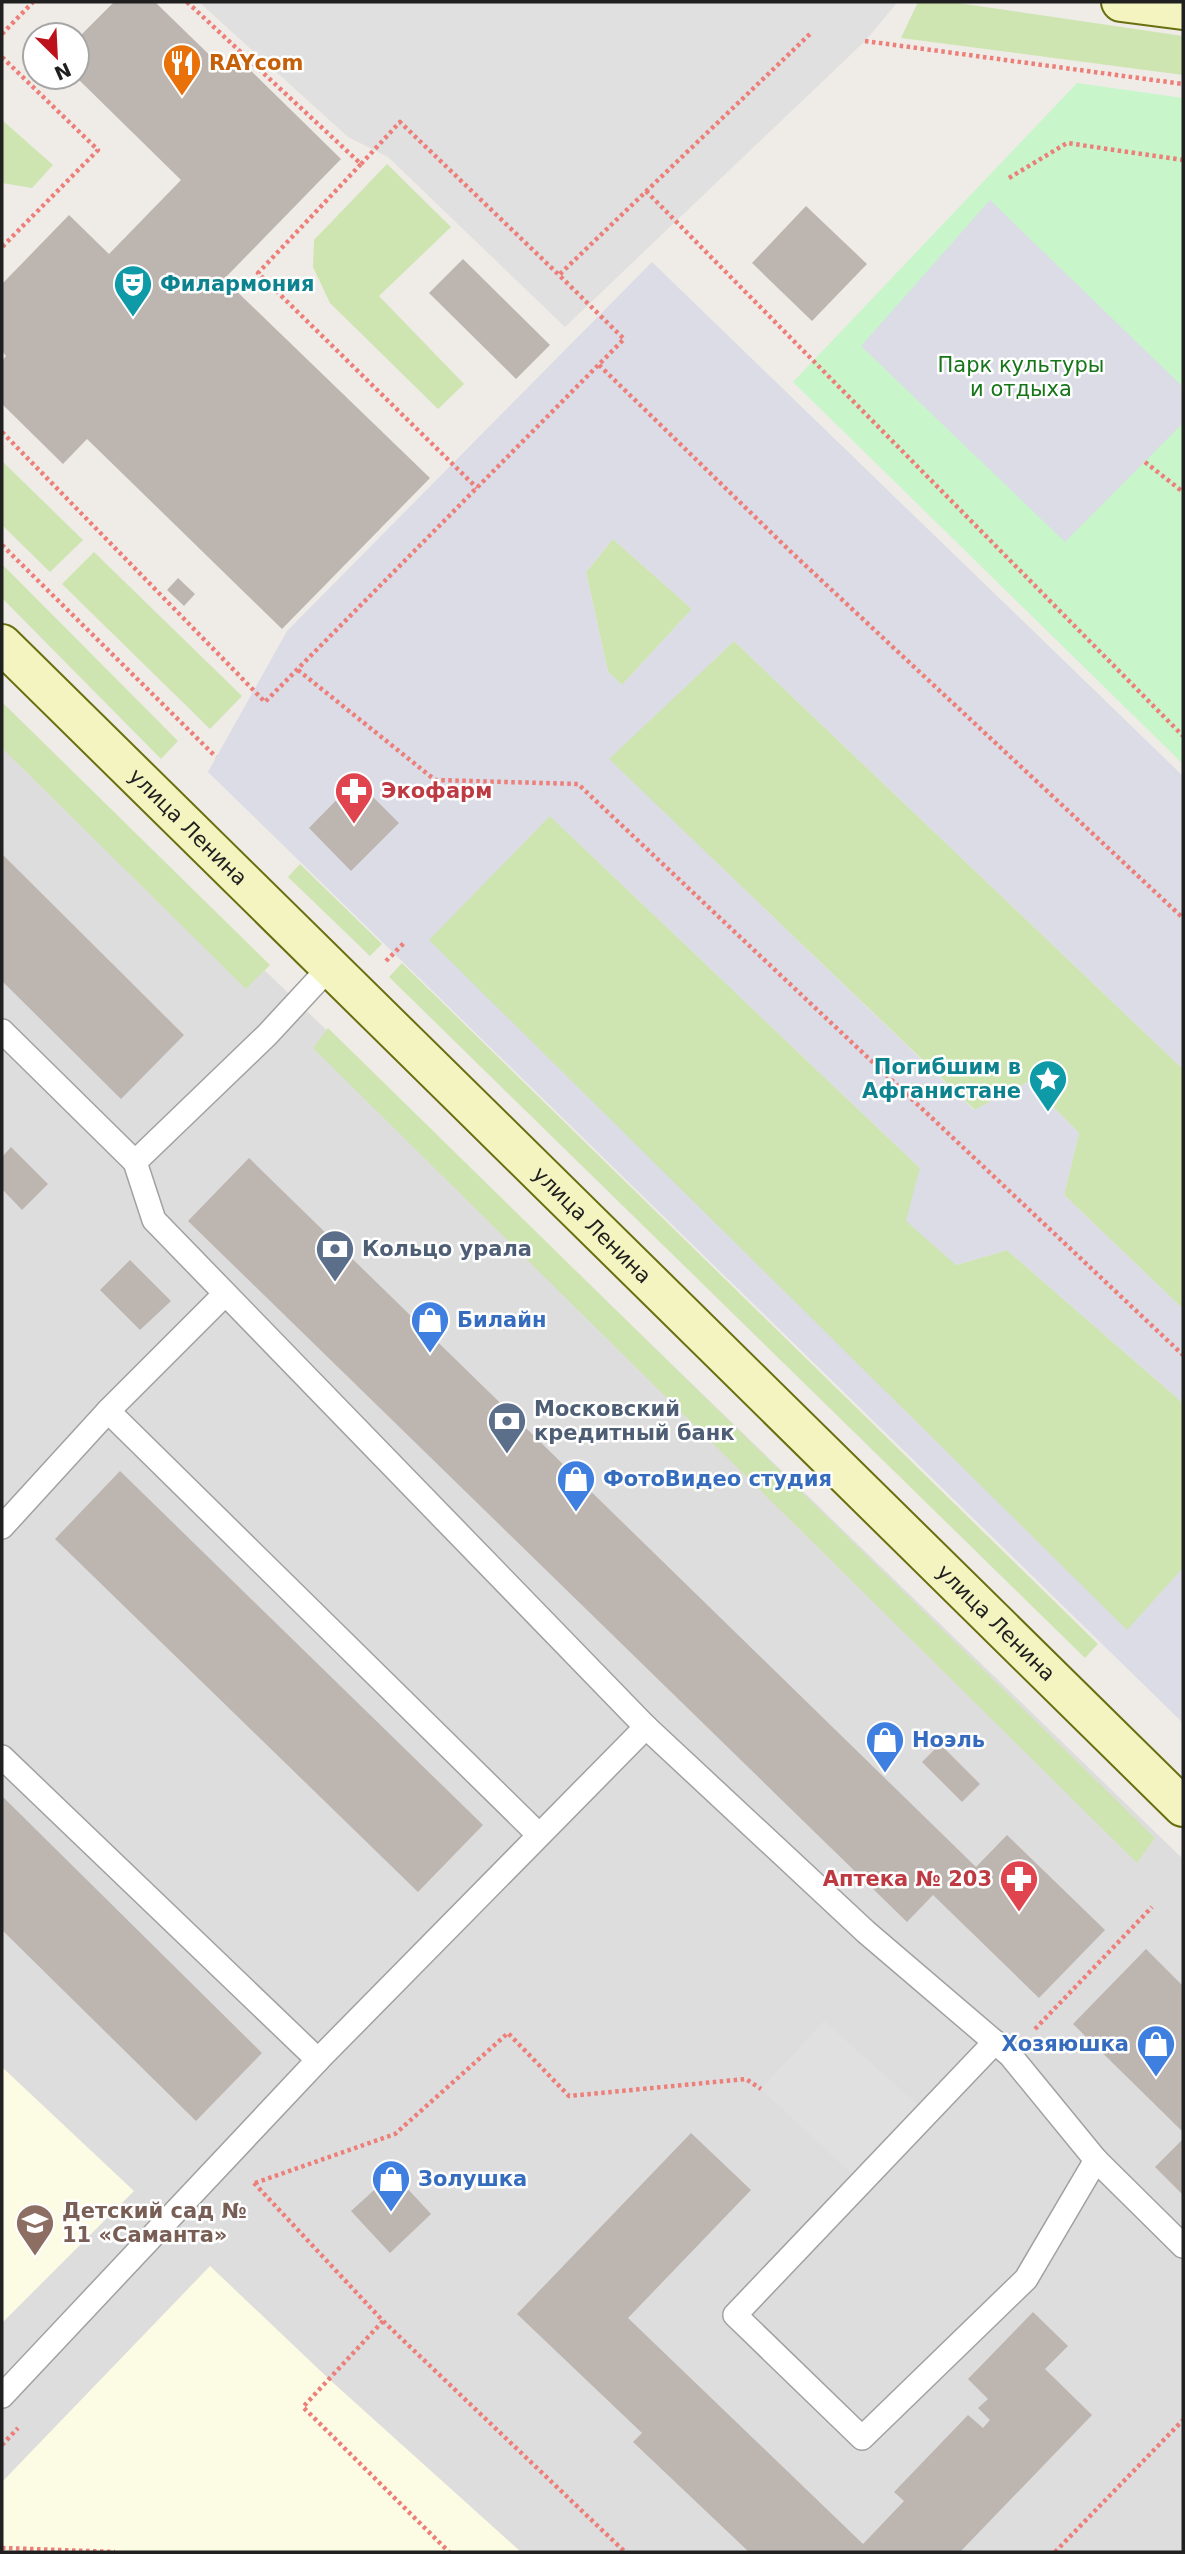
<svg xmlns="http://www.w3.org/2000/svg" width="1185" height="2554" viewBox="0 0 1185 2554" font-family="'DejaVu Sans',sans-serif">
<rect width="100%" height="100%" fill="#efece7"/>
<polygon fill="#dedddd" points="2,716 1183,1859 1183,2552 2,2552"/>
<g fill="#fcfbe3">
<polygon points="2,2067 134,2191 2,2323"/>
<polygon points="210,2266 330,2380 521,2552 2,2552 2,2482"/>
</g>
<g fill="#cee5b2">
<polygon points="918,2 951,2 1183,36 1183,75 901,38"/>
<polygon points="2,120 53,165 32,188 2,183"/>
<polygon points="387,164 451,227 379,296 464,384 438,409 330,303 313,267 314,240"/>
<polygon points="2,461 83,540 50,572 2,525"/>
<polygon points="613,539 692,609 622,685 608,672 586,572"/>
<polygon points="94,552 242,696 210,729 62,584"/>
<polygon points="2,564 178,741 161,759 2,598"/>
<polygon points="734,641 1183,1069 1183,1309 1064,1195 1079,1133 1028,1082 975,1110 608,759"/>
<polygon points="2,702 270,965 246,989 2,748"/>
<polygon points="549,815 920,1168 956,1265 1007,1250 1183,1403 1183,1568 1127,1631 428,940"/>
<polygon points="300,864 382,944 370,956 288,877"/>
<polygon points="402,963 1098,1644 1085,1658 389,977"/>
<polygon points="328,1028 1155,1838 1137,1863 313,1048"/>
</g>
<polygon fill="#c8f5ca" points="1077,83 1183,98 1183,764 793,382"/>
<g fill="#e0e0e0">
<polygon points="199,2 887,2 897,3 865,41 565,327 388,157 348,137"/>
<polygon points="824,2021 927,2113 861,2182 761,2089"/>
</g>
<g fill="#dbdce5" fill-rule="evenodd">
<polygon points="990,200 1183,387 1183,423 1065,542 861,346"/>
<path d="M 652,262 L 1183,776 L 1183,1069 L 734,641 L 609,759 L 974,1110 L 1028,1082 L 1079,1133 L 1064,1195 L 1183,1309 L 1183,1403 L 1007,1250 L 956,1265 L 906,1221 L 920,1168 L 550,816 L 429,940 L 1127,1630 L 1183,1568 L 1183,1723 L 208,772 L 287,631 ZM 613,539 L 692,609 L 622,685 L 608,672 L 586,572 Z"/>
</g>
<g fill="#bdb5b0">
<polygon points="114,2 155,2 225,70 237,57 341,159 224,279 430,478 282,629 87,439 63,464 2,404 2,361 6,356 2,351 2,284 69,215 109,254 181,180 77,78 77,39"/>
<polygon points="806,206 867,264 812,321 752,263"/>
<polygon points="463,259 550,345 516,379 429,293"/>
<polygon points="178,578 195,594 184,606 167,590"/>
<polygon points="356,780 399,823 351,871 309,828"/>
<polygon points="2,854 184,1035 121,1099 2,981"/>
<polygon points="11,1147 48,1184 22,1210 2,1189 2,1157"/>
<polygon points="249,1158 976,1867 1007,1835 1105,1930 1039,1998 933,1895 907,1922 188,1221"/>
<polygon points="130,1260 171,1301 140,1330 100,1290"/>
<polygon points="120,1471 483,1825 418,1892 55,1539"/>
<polygon points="940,1744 980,1784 962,1802 922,1762"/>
<polygon points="2,1796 262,2053 196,2121 2,1930"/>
<polygon points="1146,1949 1183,1986 1183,2132 1073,2024"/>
<polygon points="691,2133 751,2190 628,2318 863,2544 904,2501 894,2492 968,2415 983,2428 990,2420 978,2408 988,2399 968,2379 1033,2312 1068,2346 1045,2369 1092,2415 960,2552 749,2552 633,2442 642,2433 517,2314"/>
<polygon points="1183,2139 1183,2195 1155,2167"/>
<polygon points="393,2173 431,2214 390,2253 351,2211"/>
</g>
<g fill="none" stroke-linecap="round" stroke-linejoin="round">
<g stroke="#a1a1a1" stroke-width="26">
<g id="lane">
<polyline points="329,968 267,1035 135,1162 154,1220 646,1727 866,1932 1010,2055 1096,2160 1183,2246"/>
<polyline points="2,1031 135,1162"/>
<polyline points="108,1411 225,1294"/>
<polyline points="2,1527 108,1411 539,1835"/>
<polyline points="2,1757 318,2060"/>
<polyline points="995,2042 735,2315 862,2438 1026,2279 1096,2160"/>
<polyline points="2,2396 318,2060 646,1727"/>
</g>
</g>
<g stroke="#696e0f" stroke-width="42">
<g id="secondary">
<polyline points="1121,2 1183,10"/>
<path id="s1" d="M 2,644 L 1183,1807"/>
</g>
</g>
<g stroke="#ed7f7a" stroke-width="4.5" stroke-dasharray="3.5 3.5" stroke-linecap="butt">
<polyline points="187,2 361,164 258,273 477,488"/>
<polyline points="2,34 33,2"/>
<polyline points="865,41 1183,84"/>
<polyline points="2,57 98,150 2,247"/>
<polyline points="361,164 400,122 559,275"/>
<polyline points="1009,178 1067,143 1183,160"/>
<polyline points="646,191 1183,736"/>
<polyline points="599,365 790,551 1183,918"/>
<polyline points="2,432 265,702 624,339 559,275 812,32"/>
<polyline points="1145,462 1183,492"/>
<polyline points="2,545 216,757"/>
<polyline points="298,670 435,780 578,784 1183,1355"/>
<polyline points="386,961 405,942"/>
<polyline points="1035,2029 1152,1907"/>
<polyline points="254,2183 383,2321 625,2552"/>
<polyline points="255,2183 395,2134 508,2033 569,2096 746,2079 761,2089"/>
<polyline points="383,2321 303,2407 449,2552"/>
<polyline points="2,2445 18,2428"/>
<polyline points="2,2548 115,2552"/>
<polyline points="1055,2552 1183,2420"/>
</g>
<use href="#lane" stroke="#fff" stroke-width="23"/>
<use href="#secondary" stroke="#f4f4c0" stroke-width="38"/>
</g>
<defs>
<g id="restaurant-pin" transform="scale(2.0125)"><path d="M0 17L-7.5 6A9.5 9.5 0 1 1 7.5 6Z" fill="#e8710a" stroke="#fff"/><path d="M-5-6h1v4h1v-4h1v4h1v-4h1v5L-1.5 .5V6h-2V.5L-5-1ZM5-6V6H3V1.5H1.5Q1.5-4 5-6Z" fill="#fff"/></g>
<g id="theatre-pin" transform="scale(2.0125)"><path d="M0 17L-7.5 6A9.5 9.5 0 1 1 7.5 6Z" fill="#0f9aa8" stroke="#fff"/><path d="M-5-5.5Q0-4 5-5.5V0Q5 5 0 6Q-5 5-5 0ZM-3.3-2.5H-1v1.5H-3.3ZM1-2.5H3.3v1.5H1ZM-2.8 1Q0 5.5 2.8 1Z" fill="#fff"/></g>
<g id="pharmacy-pin" transform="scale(2.0125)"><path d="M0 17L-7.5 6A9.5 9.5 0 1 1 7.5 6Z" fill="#e0444e" stroke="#fff"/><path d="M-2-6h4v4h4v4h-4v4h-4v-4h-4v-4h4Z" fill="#fff"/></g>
<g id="sight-pin" transform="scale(2.0125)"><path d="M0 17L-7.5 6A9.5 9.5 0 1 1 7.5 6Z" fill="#0f9aa8" stroke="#fff"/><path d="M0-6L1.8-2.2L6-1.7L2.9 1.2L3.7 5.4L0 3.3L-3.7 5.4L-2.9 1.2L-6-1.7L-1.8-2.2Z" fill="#fff"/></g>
<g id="bank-pin" transform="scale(2.0125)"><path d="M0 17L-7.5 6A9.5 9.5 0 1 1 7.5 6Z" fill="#5c6f8a" stroke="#fff"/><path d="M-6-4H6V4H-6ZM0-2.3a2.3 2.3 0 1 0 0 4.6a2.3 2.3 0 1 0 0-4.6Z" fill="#fff"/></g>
<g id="shop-pin" transform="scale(2.0125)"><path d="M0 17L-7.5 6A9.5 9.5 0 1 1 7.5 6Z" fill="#3f7fe0" stroke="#fff"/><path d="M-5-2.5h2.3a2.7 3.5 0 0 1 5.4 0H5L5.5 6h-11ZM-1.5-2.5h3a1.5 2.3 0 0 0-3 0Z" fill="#fff"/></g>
<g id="school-pin" transform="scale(2.0125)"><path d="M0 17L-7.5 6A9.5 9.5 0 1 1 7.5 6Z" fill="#8d6e63" stroke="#fff"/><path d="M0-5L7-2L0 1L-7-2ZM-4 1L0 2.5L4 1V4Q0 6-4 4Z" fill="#fff"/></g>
</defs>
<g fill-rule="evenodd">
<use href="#restaurant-pin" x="182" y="63"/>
<use href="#theatre-pin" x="133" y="284"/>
<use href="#pharmacy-pin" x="354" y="791"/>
<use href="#sight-pin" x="1048" y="1079"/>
<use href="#bank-pin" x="335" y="1249"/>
<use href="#shop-pin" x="430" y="1320"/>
<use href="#bank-pin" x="507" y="1421"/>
<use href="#shop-pin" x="576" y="1479"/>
<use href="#shop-pin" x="885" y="1740"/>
<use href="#pharmacy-pin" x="1019" y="1879"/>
<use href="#shop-pin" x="1156" y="2044"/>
<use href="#shop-pin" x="391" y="2179"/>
<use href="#school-pin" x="35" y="2223"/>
</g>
<g text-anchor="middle" stroke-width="5" stroke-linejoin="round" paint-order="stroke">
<g font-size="21" font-weight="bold" fill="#c56008" stroke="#fff" text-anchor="start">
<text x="209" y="70">RAYcom</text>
</g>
<g font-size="21" font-weight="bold" fill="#0d838f" stroke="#fff" text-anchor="start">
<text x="160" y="291">Филармония</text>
<text x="1021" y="1074" text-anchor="end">Погибшим в<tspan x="1021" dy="24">Афганистане</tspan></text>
</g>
<g font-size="21" fill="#167518" stroke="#fff">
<text x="1021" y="372">Парк культуры<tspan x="1021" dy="24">и отдыха</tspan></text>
</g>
<g font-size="21" font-weight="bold" fill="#be3a42" stroke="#fff" text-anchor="start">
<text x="381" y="798">Экофарм</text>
<text x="992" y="1886" text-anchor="end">Аптека № 203</text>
</g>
<g font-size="21" fill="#202020" stroke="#fff">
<text dy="7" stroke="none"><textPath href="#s1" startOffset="261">улица Ленина</textPath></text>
<text dy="7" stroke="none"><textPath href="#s1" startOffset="828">улица Ленина</textPath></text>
<text dy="7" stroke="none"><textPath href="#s1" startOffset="1395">улица Ленина</textPath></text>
</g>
<g font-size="21" font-weight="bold" fill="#4e5e75" stroke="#fff" text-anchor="start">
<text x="362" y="1256">Кольцо урала</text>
<text x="534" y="1416">Московский<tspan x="534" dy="24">кредитный банк</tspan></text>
</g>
<g font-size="21" font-weight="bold" fill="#366cbe" stroke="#fff" text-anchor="start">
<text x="457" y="1327">Билайн</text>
<text x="603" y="1486">ФотоВидео студия</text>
<text x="912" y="1747">Ноэль</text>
<text x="1129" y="2051" text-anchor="end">Хозяюшка</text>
<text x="418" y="2186">Золушка</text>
</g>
<g font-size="21" font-weight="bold" fill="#785e54" stroke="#fff" text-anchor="start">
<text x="62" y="2218">Детский сад №<tspan x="62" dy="24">11 «Саманта»</tspan></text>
</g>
</g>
<rect width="1185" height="2554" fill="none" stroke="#202020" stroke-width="7"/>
<g transform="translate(56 56) rotate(156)"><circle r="33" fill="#ffffff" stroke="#a6a6a6" stroke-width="2"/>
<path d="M0-5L12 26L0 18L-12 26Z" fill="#bd121c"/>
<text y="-10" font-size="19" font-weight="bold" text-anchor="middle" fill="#202020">N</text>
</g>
</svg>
